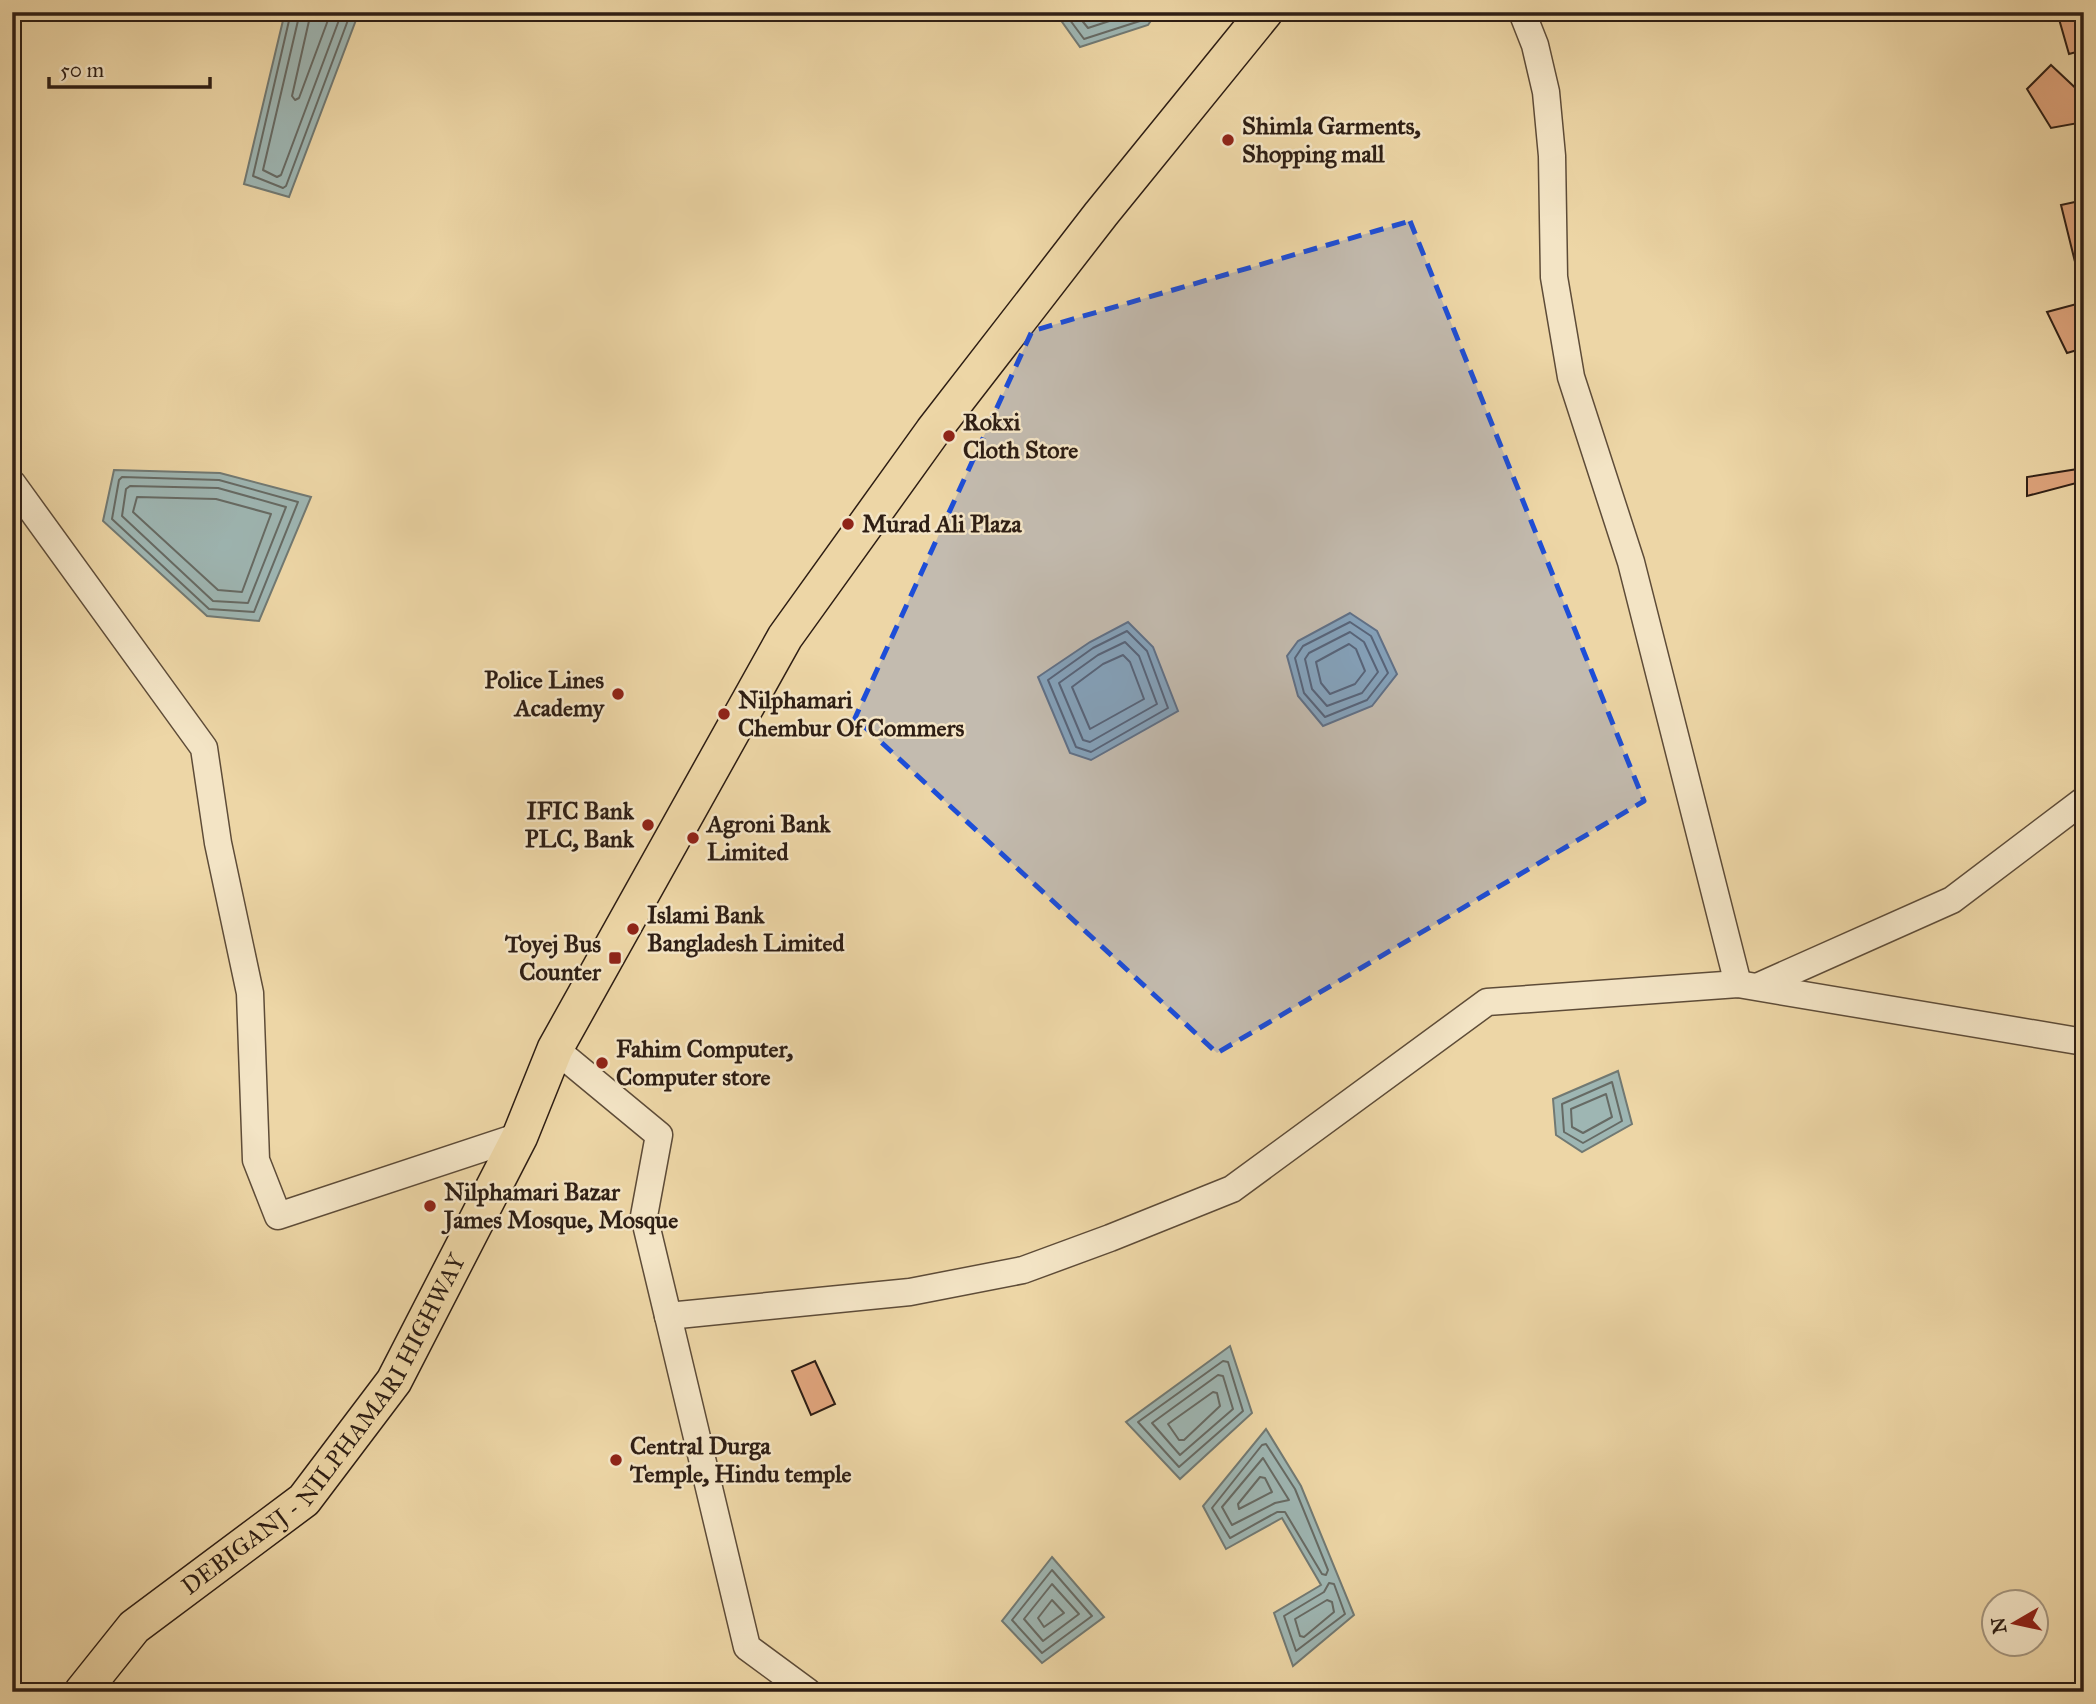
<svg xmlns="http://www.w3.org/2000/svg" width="2096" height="1704" viewBox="0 0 2096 1704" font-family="'IM FELL Great Primer',serif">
<rect width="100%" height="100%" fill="#edd6a6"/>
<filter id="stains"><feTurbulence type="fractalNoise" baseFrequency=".00286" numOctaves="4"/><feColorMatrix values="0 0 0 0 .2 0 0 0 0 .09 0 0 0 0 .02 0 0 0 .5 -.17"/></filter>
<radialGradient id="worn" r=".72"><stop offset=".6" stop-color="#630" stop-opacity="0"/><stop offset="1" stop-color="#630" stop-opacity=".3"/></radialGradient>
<g fill="#9eb6b3" stroke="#717973" stroke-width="2">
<polygon points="285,12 359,12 289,197 244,184"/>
<polygon points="1055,12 1157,12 1148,25 1080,47"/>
<polygon points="114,470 220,473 311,497 259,621 207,616 103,521"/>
<polygon points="1350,613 1377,631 1397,674 1372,706 1323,726 1298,696 1287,656 1298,641"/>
<polygon points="1128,622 1153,647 1178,711 1091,760 1070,753 1038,677 1090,642"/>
<polygon points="1618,1071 1632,1124 1582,1152 1556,1135 1553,1099"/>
<polygon points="1230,1346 1252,1413 1180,1479 1126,1422"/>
<polygon points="1266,1429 1301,1486 1354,1615 1293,1666 1274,1613 1321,1585 1282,1518 1226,1549 1203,1506"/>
<polygon points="1052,1557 1104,1617 1042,1663 1002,1621"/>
</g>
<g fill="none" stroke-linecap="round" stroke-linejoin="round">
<g stroke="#666a64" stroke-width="2">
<polyline points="291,12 253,176 283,188 286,186 351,12"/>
<polyline points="300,12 263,170 277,177 281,175 342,12"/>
<polyline points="311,12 292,96 295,100 299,98 331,12"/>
<polyline points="1064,12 1084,39 1143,20 1148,12"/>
<polyline points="1075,12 1088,28 1137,12"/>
<polygon points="122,477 219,480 298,502 254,612 209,609 112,519 119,480"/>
<polygon points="130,486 218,488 286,507 248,603 213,601 122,516 126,489"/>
<polygon points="137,497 216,499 271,514 242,592 218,590 133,512"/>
<polygon points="1350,622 1371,636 1388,673 1367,700 1325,717 1304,693 1295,658 1303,646"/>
<polygon points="1127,631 1147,651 1168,708 1091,752 1076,747 1048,680 1093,648"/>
<polygon points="1350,632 1364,642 1378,672 1362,693 1327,706 1312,689 1305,659 1309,653"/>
<polygon points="1125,642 1139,656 1157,704 1090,742 1083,740 1059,683 1098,655"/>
<polygon points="1349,644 1356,649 1365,671 1355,684 1330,694 1321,683 1316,662"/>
<polygon points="1123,655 1130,662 1144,699 1090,729 1072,687 1103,664"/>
<polygon points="1612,1082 1622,1121 1583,1143 1564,1132 1562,1104"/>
<polygon points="1606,1094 1612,1117 1583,1133 1572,1127 1571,1109"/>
<polygon points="1223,1361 1228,1362 1243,1411 1179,1467 1138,1422"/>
<polygon points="1218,1375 1223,1376 1233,1409 1180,1455 1152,1423"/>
<polygon points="1213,1392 1217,1393 1220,1406 1184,1440 1179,1440 1168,1424"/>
<polygon points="1266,1444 1295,1489 1328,1570 1326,1575 1322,1574 1285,1512 1277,1512 1230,1538 1212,1508 1262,1445"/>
<polygon points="1263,1458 1289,1500 1275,1503 1232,1525 1222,1507"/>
<polygon points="1260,1477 1265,1478 1272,1492 1239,1509 1238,1504"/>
<polygon points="1052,1570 1092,1616 1042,1653 1012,1620"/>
<polygon points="1329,1583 1334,1584 1345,1614 1296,1651 1284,1616 1324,1592"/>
<polygon points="1052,1584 1079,1614 1043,1641 1024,1619"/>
<polygon points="1052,1600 1064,1613 1044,1627 1038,1618"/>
<polygon points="1327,1600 1332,1602 1334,1612 1304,1637 1300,1636 1295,1619"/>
</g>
</g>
<g fill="#dfa47c" stroke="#2e1e14" stroke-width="2">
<polygon points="2057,12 2084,12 2084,50 2069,54"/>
<polygon points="2051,65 2084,96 2084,122 2051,128 2027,89"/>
<polygon points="2084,200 2084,269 2077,270 2061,205"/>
<polygon points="2084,302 2084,348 2067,353 2047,312"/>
<polygon points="2084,468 2084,481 2027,496 2027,477"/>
<polygon points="815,1361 835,1404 811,1415 792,1371"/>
</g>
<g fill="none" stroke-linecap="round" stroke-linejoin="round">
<g stroke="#5e4c38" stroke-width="29">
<g id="minor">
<polyline points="1522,12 1535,45 1546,92 1552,156 1554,277 1571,377 1631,562 1738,984"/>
<polyline points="12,483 204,748 218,843 250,993 256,1160 278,1216 520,1136"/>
<polyline points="1759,986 1952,900 2084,800"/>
<polyline points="555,1049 659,1135 644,1216 668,1316 910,1292 1023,1270 1110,1238 1232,1189 1487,1002 1738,984 2084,1042"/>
<polyline points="668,1316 747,1647 808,1692"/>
</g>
</g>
<g stroke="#2e1e14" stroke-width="38">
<g id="major">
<path id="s1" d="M 82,1692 L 134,1627 L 304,1500 L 394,1381 L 520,1136 L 555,1049 L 785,637 L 933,431 L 1101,214 L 1265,12"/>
</g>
</g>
<use href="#minor" stroke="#f3e4c5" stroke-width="26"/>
<use href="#major" stroke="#edd6a6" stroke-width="35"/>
</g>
<path fill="#1d4ed8" fill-opacity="0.2" stroke="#1d4ed8" stroke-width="5" stroke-dasharray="14 9" stroke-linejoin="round" d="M 1410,221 L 1644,801 L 1217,1053 L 855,718 L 1032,331 Z"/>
<g fill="#8f2418" stroke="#f3e4c5" stroke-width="2.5">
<circle cx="1228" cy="140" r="7"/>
<circle cx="949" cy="436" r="7"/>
<circle cx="848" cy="524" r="7"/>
<circle cx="618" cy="694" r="7"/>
<circle cx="724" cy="714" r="7"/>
<circle cx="648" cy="825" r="7"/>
<circle cx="693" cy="838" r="7"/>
<circle cx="633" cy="929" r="7"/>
<rect x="608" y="951" width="14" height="14" rx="3.5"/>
<circle cx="602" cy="1063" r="7"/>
<circle cx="430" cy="1206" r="7"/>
<circle cx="616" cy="1460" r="7"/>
</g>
<g text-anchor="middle" stroke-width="5" stroke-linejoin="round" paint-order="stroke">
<g font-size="24" font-weight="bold" fill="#2e1e14" stroke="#f3e4c5" text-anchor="start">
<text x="1242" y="134">Shimla Garments,<tspan x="1242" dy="28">Shopping mall</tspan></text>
<text x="963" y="430">Rokxi<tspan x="963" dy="28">Cloth Store</tspan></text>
<text x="862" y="532">Murad Ali Plaza</text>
<text x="604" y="688" text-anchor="end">Police Lines<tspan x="604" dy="28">Academy</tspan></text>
<text x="738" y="708">Nilphamari<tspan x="738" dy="28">Chembur Of Commers</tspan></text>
<text x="634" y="819" text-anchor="end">IFIC Bank<tspan x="634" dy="28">PLC, Bank</tspan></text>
<text x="707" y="832">Agroni Bank<tspan x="707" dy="28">Limited</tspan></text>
<text x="647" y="923">Islami Bank<tspan x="647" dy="28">Bangladesh Limited</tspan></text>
<text x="601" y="952" text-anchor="end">Toyej Bus<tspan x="601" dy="28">Counter</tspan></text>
<text x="616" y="1057">Fahim Computer,<tspan x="616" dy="28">Computer store</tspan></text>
<text x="444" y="1200">Nilphamari Bazar<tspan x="444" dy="28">James Mosque, Mosque</tspan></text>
<text x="630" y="1454">Central Durga<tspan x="630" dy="28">Temple, Hindu temple</tspan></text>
</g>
<g font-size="24" fill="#2e1e14" stroke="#f3e4c5">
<text dy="8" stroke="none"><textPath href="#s1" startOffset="366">DEBIGANJ - NILPHAMARI HIGHWAY</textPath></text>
</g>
</g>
<rect width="2096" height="1704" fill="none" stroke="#edd6a6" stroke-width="42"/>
<rect x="14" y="14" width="2068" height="1676" fill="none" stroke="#2e1e14" stroke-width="3.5"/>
<rect x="21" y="21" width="2054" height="1662" fill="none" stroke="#2e1e14" stroke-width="2"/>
<g transform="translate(2015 1623) rotate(261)"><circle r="33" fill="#f3e4c5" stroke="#a4957e" stroke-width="2"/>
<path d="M0-5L12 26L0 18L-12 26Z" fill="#8f2418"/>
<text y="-10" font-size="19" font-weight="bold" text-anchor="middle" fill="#2e1e14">N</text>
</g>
<path d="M49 77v10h161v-10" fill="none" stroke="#2e1e14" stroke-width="3.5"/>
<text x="60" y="77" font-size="21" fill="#2e1e14" stroke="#f3e4c5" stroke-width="5" paint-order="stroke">50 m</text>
<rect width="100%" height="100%" filter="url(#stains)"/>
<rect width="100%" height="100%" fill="url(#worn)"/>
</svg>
